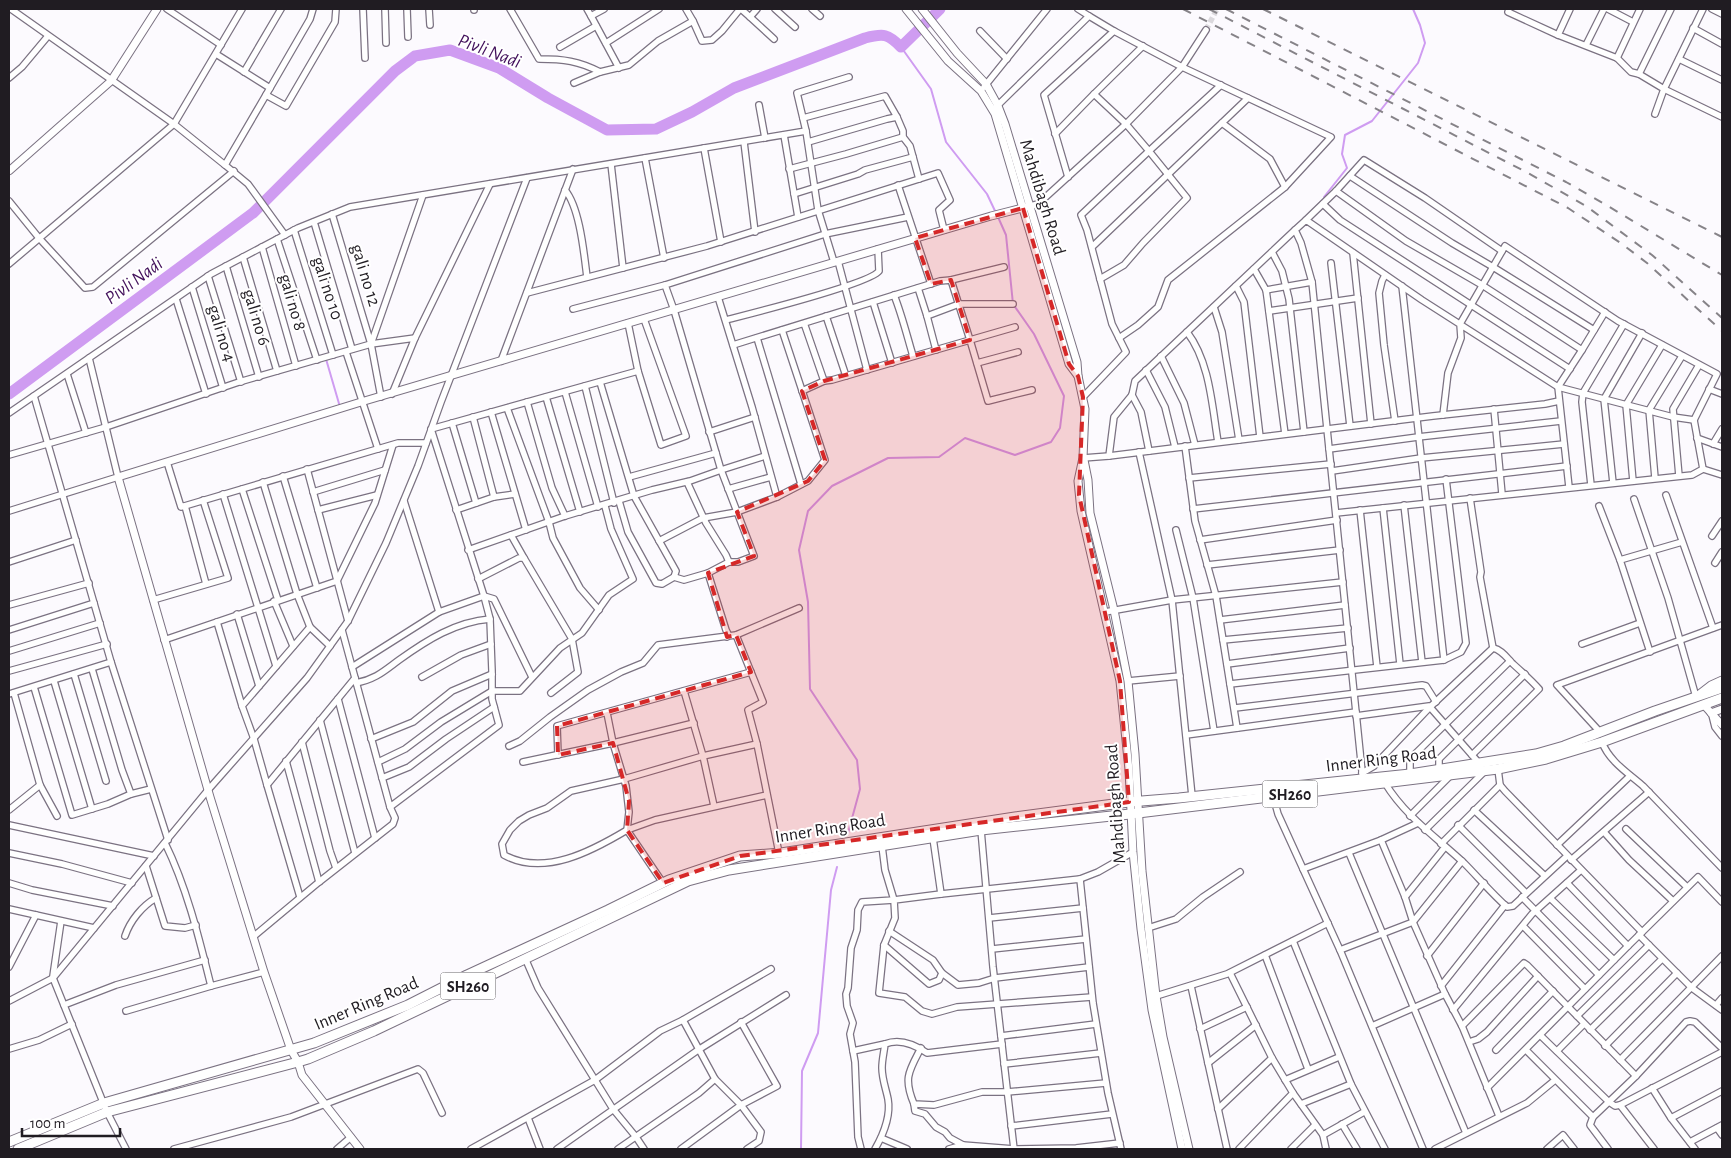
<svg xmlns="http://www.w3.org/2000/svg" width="1731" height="1158" viewBox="0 0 1731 1158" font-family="'Alegreya Sans',sans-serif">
<rect width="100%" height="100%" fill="#fcfafe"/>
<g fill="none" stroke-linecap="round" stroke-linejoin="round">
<g stroke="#cf9cf1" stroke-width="2">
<polyline points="901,47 931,89 946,142 987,194 996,213"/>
<polyline points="1324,197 1347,168 1342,154 1345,135 1372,121 1418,63 1425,43 1420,25 1413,9"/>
<polyline points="326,359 340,407"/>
<polyline points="848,833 860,789 857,760 810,689 808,602 799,550 808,511 832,486 888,458 939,457 965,438 1015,455 1051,442 1060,428 1064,396 1034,334 1013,304 1006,235 998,217"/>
<polyline points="801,1149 802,1071 818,1033 831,890 837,867"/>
</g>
<path stroke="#cf9cf1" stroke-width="11" d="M 9,394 L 253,213 L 395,71 L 415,56 L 450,50 L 499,68 L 548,98 L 607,130 L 656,129 L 692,112 L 734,88 L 865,38 C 884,33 888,34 901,47 L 940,9"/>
<polyline stroke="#dbd9dd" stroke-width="5.5" stroke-dasharray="5.5 3" stroke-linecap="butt" points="1206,30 1217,9"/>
<g stroke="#7b7282" stroke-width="8">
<g id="minor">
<polyline points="11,9 174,124 225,165 270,88 216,54"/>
<polyline points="167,9 221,45"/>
<polyline points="363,9 365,58"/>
<polyline points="385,9 386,43"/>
<polyline points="407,9 408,37"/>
<polyline points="429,9 430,25"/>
<path d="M 510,9 L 539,59 C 563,59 579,61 600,72 L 629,65 L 658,41 L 693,21 L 686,9"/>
<polyline points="587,9 591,16 604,9"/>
<polyline points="741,9 750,17 757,9"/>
<polyline points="775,9 795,27"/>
<polyline points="812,9 820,16"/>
<polyline points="1509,9 1508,12 1558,35"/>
<polyline points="1570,9 1558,35 1617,58 1640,9"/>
<polyline points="1608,9 1633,22"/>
<polyline points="1703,9 1664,89 1722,117"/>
<polyline points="1712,9 1722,14"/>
<polyline points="474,10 474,9"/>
<polyline points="591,16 619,68"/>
<polyline points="1089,16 1114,31"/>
<polyline points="750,17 774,39"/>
<polyline points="693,21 702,41 712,40 722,31 740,9"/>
<polyline points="1693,28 1722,44"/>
<polyline points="980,31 1007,59"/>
<polyline points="606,43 659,9"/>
<polyline points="1586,45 1604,9"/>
<polyline points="560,47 596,26"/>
<polyline points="1617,58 1631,72 1639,74 1664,89 1655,114"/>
<polyline points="1679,59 1722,80"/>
<polyline points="244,72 281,9"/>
<polyline points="1639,74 1671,9"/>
<polyline points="9,78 22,67 48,36"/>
<polyline points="574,83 600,72"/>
<polyline points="984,87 1047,9"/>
<polyline points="270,88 310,19 313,9"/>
<polyline points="1094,94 1143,46"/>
<polyline points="266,95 286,106 335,22 336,9"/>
<polyline points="759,105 765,138"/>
<polyline points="995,108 1089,16 1078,9"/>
<polyline points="803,118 885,96 897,117 903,131 903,137 910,146 919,179"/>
<polyline points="1222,123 1270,159 1285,187 1331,137 1248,98"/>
<polyline points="1055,134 1094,94 1126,124 1149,151 1081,215 1087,230 1112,324 1126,352 1083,397"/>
<polyline points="784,135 798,217"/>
<polyline points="744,142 755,232"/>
<polyline points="808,142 887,119 897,117"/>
<polyline points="704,148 721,242"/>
<polyline points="645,158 664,258"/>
<polyline points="611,164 623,268"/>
<polyline points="225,165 248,184 285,235"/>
<polyline points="789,169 846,154 903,137"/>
<polyline points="1350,176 1452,243 1493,267 1594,330"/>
<polyline points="1068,177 1044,95 1114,31 1182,67 1248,98 1092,247"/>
<polyline points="898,185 931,284"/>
<path d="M 565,190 C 580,208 584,254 587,277"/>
<polyline points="1336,191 1406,241 1482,285 1582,350 1605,312"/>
<polyline points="794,194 858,174 865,170 913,157"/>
<polyline points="9,201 39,238 85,288 93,287 234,171"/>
<polyline points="1323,204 1340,220 1570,369"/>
<polyline points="1030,206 1038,204 1126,124 1182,67 1206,30"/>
<polyline points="332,214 371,344 381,397"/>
<polyline points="1306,220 1336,191 1364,160 1425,198 1502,251"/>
<polyline points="314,222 352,349"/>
<polyline points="294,230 333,355"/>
<polyline points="277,239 317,360"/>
<polyline points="262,247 296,366"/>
<polyline points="1272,252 1282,271 1289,299 1304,432"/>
<polyline points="1353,253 1371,424"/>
<polyline points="243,257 277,371"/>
<polyline points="838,261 867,370"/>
<polyline points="834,262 818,210 806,131 797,93 849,77"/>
<polyline points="1331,263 1350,426"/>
<polyline points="9,264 174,124 242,9"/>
<polyline points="226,266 259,377"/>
<polyline points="1254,269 1266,290 1267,297 1285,434"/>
<polyline points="1385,275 1382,281 1379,293 1384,345 1395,421"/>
<polyline points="208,276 241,382"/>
<polyline points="1100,279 1124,265 1143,243 1187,198 1149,151 1221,85"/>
<polyline points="951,280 1004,267"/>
<polyline points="1236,286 1244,302 1260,437"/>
<polyline points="192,287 223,388"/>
<polyline points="918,288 927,316 936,350"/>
<polyline points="1266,290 1312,282"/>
<polyline points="527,293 707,246 938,173 950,200 939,210 944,230"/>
<path d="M 894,295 C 902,315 907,336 913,356"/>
<polyline points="176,299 206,394"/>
<polyline points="873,302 892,363"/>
<polyline points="1214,307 1222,332 1239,440"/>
<polyline points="573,309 665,285"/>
<polyline points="1269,311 1358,298"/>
<polyline points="826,316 846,376"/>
<polyline points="927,316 959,304 1013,304"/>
<path d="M 726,320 C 749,314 870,284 879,271 L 878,249"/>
<polyline points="1015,327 970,340 988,401 1032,390"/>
<path d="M 1187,332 C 1210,362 1212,406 1218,442"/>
<polyline points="415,338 490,184"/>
<polyline points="757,338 801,484"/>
<polyline points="1119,338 1138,325 1158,307 1168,280 1285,187"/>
<polyline points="371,344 423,195"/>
<polyline points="733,345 940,281 951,280 970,340 832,380 824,381 804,323"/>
<polyline points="346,352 378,449"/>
<polyline points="1161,356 1184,403 1195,445"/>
<polyline points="501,361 573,169"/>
<polyline points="977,363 1018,352"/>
<polyline points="1146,370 1165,407 1175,447"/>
<polyline points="638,371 661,445 686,436 644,319"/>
<polyline points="67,374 86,433"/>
<polyline points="600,382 634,496 676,571 674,577 662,584 656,583 628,532 619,501"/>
<polyline points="585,386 614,503"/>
<polyline points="1709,389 1722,394"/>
<polyline points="802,391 824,381"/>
<polyline points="565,392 598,507"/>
<polyline points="1132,395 1141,412 1149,451"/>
<polyline points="34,396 111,662 168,840"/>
<polyline points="546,397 580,512"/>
<polyline points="527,402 552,488 565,516"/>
<polyline points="507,408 549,522 553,538 580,588 599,610"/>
<polyline points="1494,409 1502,494"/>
<polyline points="491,412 526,530"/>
<polyline points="9,413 89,358"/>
<polyline points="473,417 494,497 515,494"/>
<polyline points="452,423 476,503"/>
<polyline points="709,432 755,417"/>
<polyline points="1697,438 1722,447"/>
<polyline points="1713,444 1722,429"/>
<polyline points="1185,446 1195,521 1216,596 1237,728"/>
<polyline points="1329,449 1418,437 1561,421"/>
<polyline points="1139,452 1172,600 1192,796"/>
<polyline points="9,455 106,427 239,382 371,344 415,338 392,394"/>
<polyline points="1109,456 1114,417 1132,395 1135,381 1295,230"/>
<polyline points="1083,458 1109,456 1433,416 1545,404 1559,401"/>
<polyline points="167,462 181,507 398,443 426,443"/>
<polyline points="307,469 348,621"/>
<polyline points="1703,469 1722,475"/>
<polyline points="1332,471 1421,458 1564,444"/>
<polyline points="283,476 317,588"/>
<polyline points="1679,476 1673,409 1699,365"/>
<polyline points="629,477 716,453"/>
<polyline points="1189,478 1331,464"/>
<polyline points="1655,478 1649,410 1682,356"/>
<polyline points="1633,481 1626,405 1662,345"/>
<polyline points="263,482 297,594 310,627"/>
<polyline points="687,482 706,523 726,555 729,562"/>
<polyline points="1613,483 1604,399 1642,333"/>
<polyline points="1591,485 1582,402 1583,393 1624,324"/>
<polyline points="1569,487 1558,387 1582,350"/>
<polyline points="242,489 278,600"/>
<polyline points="728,489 771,477"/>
<polyline points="313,492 385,470"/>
<polyline points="223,494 276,666"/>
<polyline points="1666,495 1713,628"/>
<polyline points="777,497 808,481 825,460 782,330"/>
<polyline points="1470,498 1481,572 1480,577 1493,648"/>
<polyline points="1634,499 1668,598 1696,697"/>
<polyline points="404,501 439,612 484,596 494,599 532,677"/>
<polyline points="1404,505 1422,662"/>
<polyline points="185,506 206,584"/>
<polyline points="1599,506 1620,560"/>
<polyline points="1383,508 1400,664"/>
<polyline points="1193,509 1567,466"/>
<polyline points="318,510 377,495"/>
<polyline points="456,510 494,497"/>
<polyline points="1360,510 1377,667"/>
<polyline points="9,511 118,477 89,358 211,274 298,228 350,207 806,131"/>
<polyline points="1336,513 1692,475 1703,469 1694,420"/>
<polyline points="1176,530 1193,598 1214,731"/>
<polyline points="511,535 524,558"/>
<polyline points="1712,536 1722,521"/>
<polyline points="1200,540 1337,520"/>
<polyline points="659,541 703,518 737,512 777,497 752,407 718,297"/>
<polyline points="468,550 565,516 652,490 690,481 721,470 674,310 665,285 825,234 908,217"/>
<polyline points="9,562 76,540"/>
<polyline points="1715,563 1722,552"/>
<polyline points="1207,565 1340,550"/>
<polyline points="708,573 726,630 728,634 727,637"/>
<polyline points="674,577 684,580 708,573 729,562 738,562 754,556 721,470 765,456"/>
<polyline points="478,579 519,558 524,558 572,639 578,672 551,693"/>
<polyline points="153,600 228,578 203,500"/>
<polyline points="274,601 293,646"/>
<polyline points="9,605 89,583"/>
<polyline points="1105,612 1172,600 1343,582"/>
<polyline points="237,614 259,686"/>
<polyline points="1220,620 1345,605"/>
<polyline points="217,622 242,706"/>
<polyline points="9,630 94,603"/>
<polyline points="342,630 390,807 499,725 492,699 492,671 490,619 484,596 431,429 638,371 628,323"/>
<polyline points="736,635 763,702 748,710 757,744 779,853"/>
<polyline points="164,640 337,581 375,503 393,445"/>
<polyline points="1223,640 1348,628"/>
<polyline points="1582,644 1640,623"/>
<polyline points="330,646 310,627 242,706 254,739 267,785 355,678"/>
<polyline points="9,651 100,623"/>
<polyline points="1650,652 1620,560 1682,542"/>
<polyline points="1444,660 1461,652 1466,643 1446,479"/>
<polyline points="1227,664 1350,648"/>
<polyline points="352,667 439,612"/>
<polyline points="92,669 122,770 131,794 151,789"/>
<polyline points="9,671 107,644"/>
<polyline points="74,674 106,781"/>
<polyline points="422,677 461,655 491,644"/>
<polyline points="54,681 92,809"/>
<polyline points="1128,681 1180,676"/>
<path d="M 356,683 C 376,679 384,671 399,660 C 427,640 455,622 490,619"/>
<polyline points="1230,684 1444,660 1402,286"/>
<polyline points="34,687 72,815 108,804 131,794"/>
<polyline points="684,691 703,756 714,806"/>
<polyline points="14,693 40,785 57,816"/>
<polyline points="9,694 111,662"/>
<polyline points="338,699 375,838"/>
<polyline points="1235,708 1422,685 1426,686 1436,702"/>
<path d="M 607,713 L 613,743 L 626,786 L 629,812 L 627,830 C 592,851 544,877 504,855 L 502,844 L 510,830 L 519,821 L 529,815 L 547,808 L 571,791 L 624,779 L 703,756 L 757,744"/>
<polyline points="1712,715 1715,727 1722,736"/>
<polyline points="1356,716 1429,706 1479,763"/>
<polyline points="320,720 355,853"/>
<polyline points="1600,732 1557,685 1722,625"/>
<polyline points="1186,735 1356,712"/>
<polyline points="371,739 413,722 452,691 492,674"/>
<polyline points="302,742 330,851 336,868"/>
<path d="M 1602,742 C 1609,761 1628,773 1643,786 L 1722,868"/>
<polyline points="509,746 520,741 550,717 588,690 621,672 643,663 658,645 736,635 799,608"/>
<polyline points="558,755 557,726 751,672"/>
<path d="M 1472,755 L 1539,689 C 1531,680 1522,672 1512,663 C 1506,657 1502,650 1493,648"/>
<polyline points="286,761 319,882"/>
<polyline points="378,762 405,749 441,722 492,691 520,691 560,648 582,633 609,595 633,579 611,529 605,506"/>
<polyline points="523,762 613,743 694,723"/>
<polyline points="1439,769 1439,759 1525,674"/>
<polyline points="1498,769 1500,785 1505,791 1642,932"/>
<polyline points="1362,773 1374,766 1430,707 1493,648"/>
<polyline points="1410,774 1410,759 1416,753 1510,661"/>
<polyline points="382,778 409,767 446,739 494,707"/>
<polyline points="1363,781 1312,282 1301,243 1295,230 1306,220 1422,300 1558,387 1673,417 1694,420 1717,374 1618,321 1505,246 1460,324 1461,338 1448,373 1443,415"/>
<path d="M 1385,783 C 1405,816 1436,837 1464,863 C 1478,877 1492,894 1507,907 L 1513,906 L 1567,856"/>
<polyline points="267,785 300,897"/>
<polyline points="1273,796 1278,814 1340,950 1423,1149"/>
<polyline points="9,810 40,785"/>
<polyline points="1474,810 1544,875"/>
<polyline points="1410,816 1451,775"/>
<polyline points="1418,823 1381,840 1405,897 1413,922 1445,994 1462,1026 1499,1116"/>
<polyline points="9,825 154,856"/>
<polyline points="1458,825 1526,893"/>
<polyline points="1626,829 1687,887"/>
<polyline points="981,830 993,967 1014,1149"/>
<polyline points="1425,830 1486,770"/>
<polyline points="1604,832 1629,860 1673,901"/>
<polyline points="933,838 941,894 1080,879 1093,1003 1108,1093 1121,1149"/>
<path d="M 165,843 C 187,888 199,938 211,986 L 264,972"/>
<polyline points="1441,844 1500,785"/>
<polyline points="1557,845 1630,776"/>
<polyline points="9,853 62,864 132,883"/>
<polyline points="1349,853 1466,1133"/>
<polyline points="1571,860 1649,792"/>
<polyline points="146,866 165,926 185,928 196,925"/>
<polyline points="1303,869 1381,840"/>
<polyline points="1080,879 1098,872 1133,852"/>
<polyline points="9,883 32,890 113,906"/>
<polyline points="663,883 627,830 655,820 767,795"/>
<polyline points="941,894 894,900 895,918 884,945 879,993 905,997 922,1011 932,1014 957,1007 1092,997"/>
<polyline points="1405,897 1445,847"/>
<polyline points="1522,897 1599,975"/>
<polyline points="1551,899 1614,960"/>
<polyline points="9,909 94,928"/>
<polyline points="989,918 1083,908"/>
<polyline points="1523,926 1585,989"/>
<polyline points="1148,928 1176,919 1203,897 1240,872"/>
<polyline points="1639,935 1692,988 1722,1010"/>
<path d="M 125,936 C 130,921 142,906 156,898"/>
<polyline points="253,937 319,882 393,824 395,818 390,807"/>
<polyline points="1293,941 1351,1084 1385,1149"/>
<polyline points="884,945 929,984 939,980 942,973 933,960 889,931"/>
<polyline points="1628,946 1698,877 1722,902"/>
<polyline points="992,949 1086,939"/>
<polyline points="1340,950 1413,922 1462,861"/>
<polyline points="1265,955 1308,1069"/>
<polyline points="1427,956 1484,883"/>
<polyline points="525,958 538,988 613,1109 636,1137 644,1149"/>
<polyline points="9,967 36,915"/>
<polyline points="942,973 958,985 979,983 995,978 1089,967"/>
<polyline points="1230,973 1272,1058 1293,1093 1239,1149"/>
<polyline points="53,976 61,921"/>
<polyline points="53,978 208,790 307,678 348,621 386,543 418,466 441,402 527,178"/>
<polyline points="1191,986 1227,1149"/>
<polyline points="1441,986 1505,905"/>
<polyline points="1153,997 1227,974 1328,923"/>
<polyline points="9,1001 53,978 107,1112 126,1149"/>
<polyline points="64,1005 116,985 205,960"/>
<polyline points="1716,1005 1722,998"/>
<polyline points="1453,1010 1532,914 1581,870"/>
<polyline points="126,1011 211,986"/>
<polyline points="1577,1016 1649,945"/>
<polyline points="683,1020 715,1079 741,1105 761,1132 759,1141 747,1149"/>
<polyline points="1372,1026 1445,994"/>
<polyline points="1462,1026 1524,963 1527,965 1636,1076"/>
<polyline points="1200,1029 1247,1007"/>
<polyline points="1590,1030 1662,959"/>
<polyline points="1540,1035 1609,1102 1615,1106 1620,1105 1722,1052"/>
<polyline points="1001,1036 1096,1024"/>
<polyline points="1469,1042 1478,1039 1487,1032 1538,976"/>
<polyline points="1605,1046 1677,973"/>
<path d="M 921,1048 C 909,1071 903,1078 914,1104 L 934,1105 L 982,1092 L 1007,1092 L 1106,1083"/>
<polyline points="9,1049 39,1040 72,1024"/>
<polyline points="1496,1050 1553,991"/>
<polyline points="1526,1050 1593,1117"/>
<polyline points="853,1051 885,1044"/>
<polyline points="1557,1051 1584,1024"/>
<polyline points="1620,1060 1722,956"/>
<polyline points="1208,1063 1256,1025"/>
<polyline points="1004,1064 1101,1053"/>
<polyline points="1285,1080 1339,1057"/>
<polyline points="1487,1088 1628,946 1567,883"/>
<polyline points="1652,1088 1671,1118 1695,1149"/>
<polyline points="1293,1093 1323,1135 1364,1112"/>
<polyline points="914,1104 915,1111 925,1114 936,1127 945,1132 950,1138 963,1145 964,1149"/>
<polyline points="1301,1104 1351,1084"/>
<polyline points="1620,1105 1654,1149"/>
<polyline points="1218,1109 1272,1058"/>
<polyline points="528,1118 540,1149"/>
<polyline points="1671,1118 1722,1091"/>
<polyline points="1342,1124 1357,1149"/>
<polyline points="1011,1126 1112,1114"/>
<polyline points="1717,1128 1722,1135"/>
<polyline points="1323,1135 1326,1149"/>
<polyline points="881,1138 907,1149"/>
<polyline points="1690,1142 1722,1125"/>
<polyline points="174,1149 291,1117 418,1069 423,1073 442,1113"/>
<polyline points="337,1149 351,1137"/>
<polyline points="471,1149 595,1080 660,1031 683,1020 771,969"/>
<polyline points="557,1149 698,1050 786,995"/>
<polyline points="618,1149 699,1093 715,1079"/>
<polyline points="681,1149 741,1105 777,1086 741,1022"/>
<polyline points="861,1149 858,1137 855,1062 850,1034 853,1023 847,1006 846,994 848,988 851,948 857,930 858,910 862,902 894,900 885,870 882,846"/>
<path d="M 875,1149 C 883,1135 891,1116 888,1099 C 886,1089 882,1079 882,1068 C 882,1060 884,1052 885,1044 C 900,1038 914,1044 927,1053 L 1002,1044"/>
<polyline points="949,1149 963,1145 1014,1149 1076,1148 1120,1143"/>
<polyline points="1291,1149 1315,1125"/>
<polyline points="1435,1149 1527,1103 1555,1080"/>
<polyline points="1547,1149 1563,1135 1574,1149"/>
<polyline points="1608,1149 1590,1125 1593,1117 1636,1076 1686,1022 1690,1021 1695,1022 1722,1048"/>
</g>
</g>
<g stroke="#7b7282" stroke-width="9">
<g id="tertiary">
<polyline points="906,9 948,61 981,91 995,114 1069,364 1078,376"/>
<polyline points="922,9 957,53 986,84 998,106 1005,124 1077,362 1078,376 1085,409 1083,458 1078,481 1081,511 1120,681 1129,770 1133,852 1141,929 1152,1010 1182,1149"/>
<polyline points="9,171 111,81 157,9"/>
<polyline points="1084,460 1088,480 1090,513 1114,610 1128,681 1135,754 1142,871 1156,996 1163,1037 1189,1149"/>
<polyline points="1698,695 1711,685 1722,680"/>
<polyline points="1704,705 1722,725"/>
<polyline points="1711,713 1722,709"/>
<polyline points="360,1149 302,1075 298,1062 291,1050 264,972 210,797 118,477 361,402 991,216 1030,206"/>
</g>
</g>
<g stroke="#7b7282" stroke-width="11">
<g id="trunk">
<polyline points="9,1142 104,1103 314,1043 408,1005 467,975 608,910 669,880 740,856 781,853 1015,817 1129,802 1179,798 1410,774 1536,754 1564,746 1655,711 1722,688"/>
<polyline points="18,1149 107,1112 298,1062 308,1059 374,1031 688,881 729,870 981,830 1130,814 1498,769 1546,759 1602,742 1722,698"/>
</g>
</g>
<use href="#minor" stroke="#fff" stroke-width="5.5"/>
<use href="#tertiary" stroke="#fff" stroke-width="7"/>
<use href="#trunk" stroke="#fff" stroke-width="9"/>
<g stroke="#868388" stroke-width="2" stroke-dasharray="9 9" stroke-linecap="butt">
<polyline points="1183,9 1568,208 1622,244 1647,263 1722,331"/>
<polyline points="1209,9 1528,173 1586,206 1652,255 1722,318"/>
<polyline points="1226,9 1566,182 1608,206 1722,275"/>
<polyline points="1263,9 1722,237"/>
</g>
</g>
<path fill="#d62828" fill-opacity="0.2" stroke="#d62828" stroke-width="4" stroke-dasharray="10 6" stroke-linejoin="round" d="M 1023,208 L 1069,364 L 1078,376 L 1083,397 L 1079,495 L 1120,681 L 1129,802 L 740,856 L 663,883 L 627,830 L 629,801 L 613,743 L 558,755 L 557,726 L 751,672 L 736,635 L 727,637 L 708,573 L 754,556 L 737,512 L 808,481 L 825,460 L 802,391 L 824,381 L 970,340 L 951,280 L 931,284 L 915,238 Z"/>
<g text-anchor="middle" stroke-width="4" stroke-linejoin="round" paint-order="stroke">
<g fill="#fff" stroke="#636064" stroke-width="1">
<rect x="1262.5" y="780.5" width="55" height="27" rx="4"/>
<rect x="440.5" y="972.5" width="55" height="27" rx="4"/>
</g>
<g font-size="16" font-weight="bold" fill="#201c22">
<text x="1290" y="800">SH260</text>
<text x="468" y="992">SH260</text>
</g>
<g font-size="18" fill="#201c22" stroke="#fff">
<text transform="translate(1043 197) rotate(73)" y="6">Mahdibagh Road</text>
<text transform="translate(366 275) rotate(73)" y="6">gali no 12</text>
<text transform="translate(328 288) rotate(72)" y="6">gali no 10</text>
<text transform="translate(293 302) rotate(74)" y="6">gali no 8</text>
<text transform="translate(257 317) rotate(73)" y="6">gali no 6</text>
<text transform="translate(222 333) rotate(73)" y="6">gali no 4</text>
<text transform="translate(1381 759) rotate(-7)" y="6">Inner Ring Road</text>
<text transform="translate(1115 804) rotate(-94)" y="6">Mahdibagh Road</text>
<text transform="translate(830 828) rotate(-9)" y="6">Inner Ring Road</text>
<text transform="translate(366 1003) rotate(-23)" y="6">Inner Ring Road</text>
</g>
<g font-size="19" font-style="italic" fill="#42105b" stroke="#fff">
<text transform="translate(490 50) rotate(21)" y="7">Pivli Nadi</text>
<text transform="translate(133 280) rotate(-36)" y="7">Pivli Nadi</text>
</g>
</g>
<rect width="1731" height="1158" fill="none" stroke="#201c22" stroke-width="20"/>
<path d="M22 1128v8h98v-8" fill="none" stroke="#201c22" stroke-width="2.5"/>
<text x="30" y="1128" font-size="15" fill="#201c22" stroke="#ffffff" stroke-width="4" paint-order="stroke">100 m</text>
</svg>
